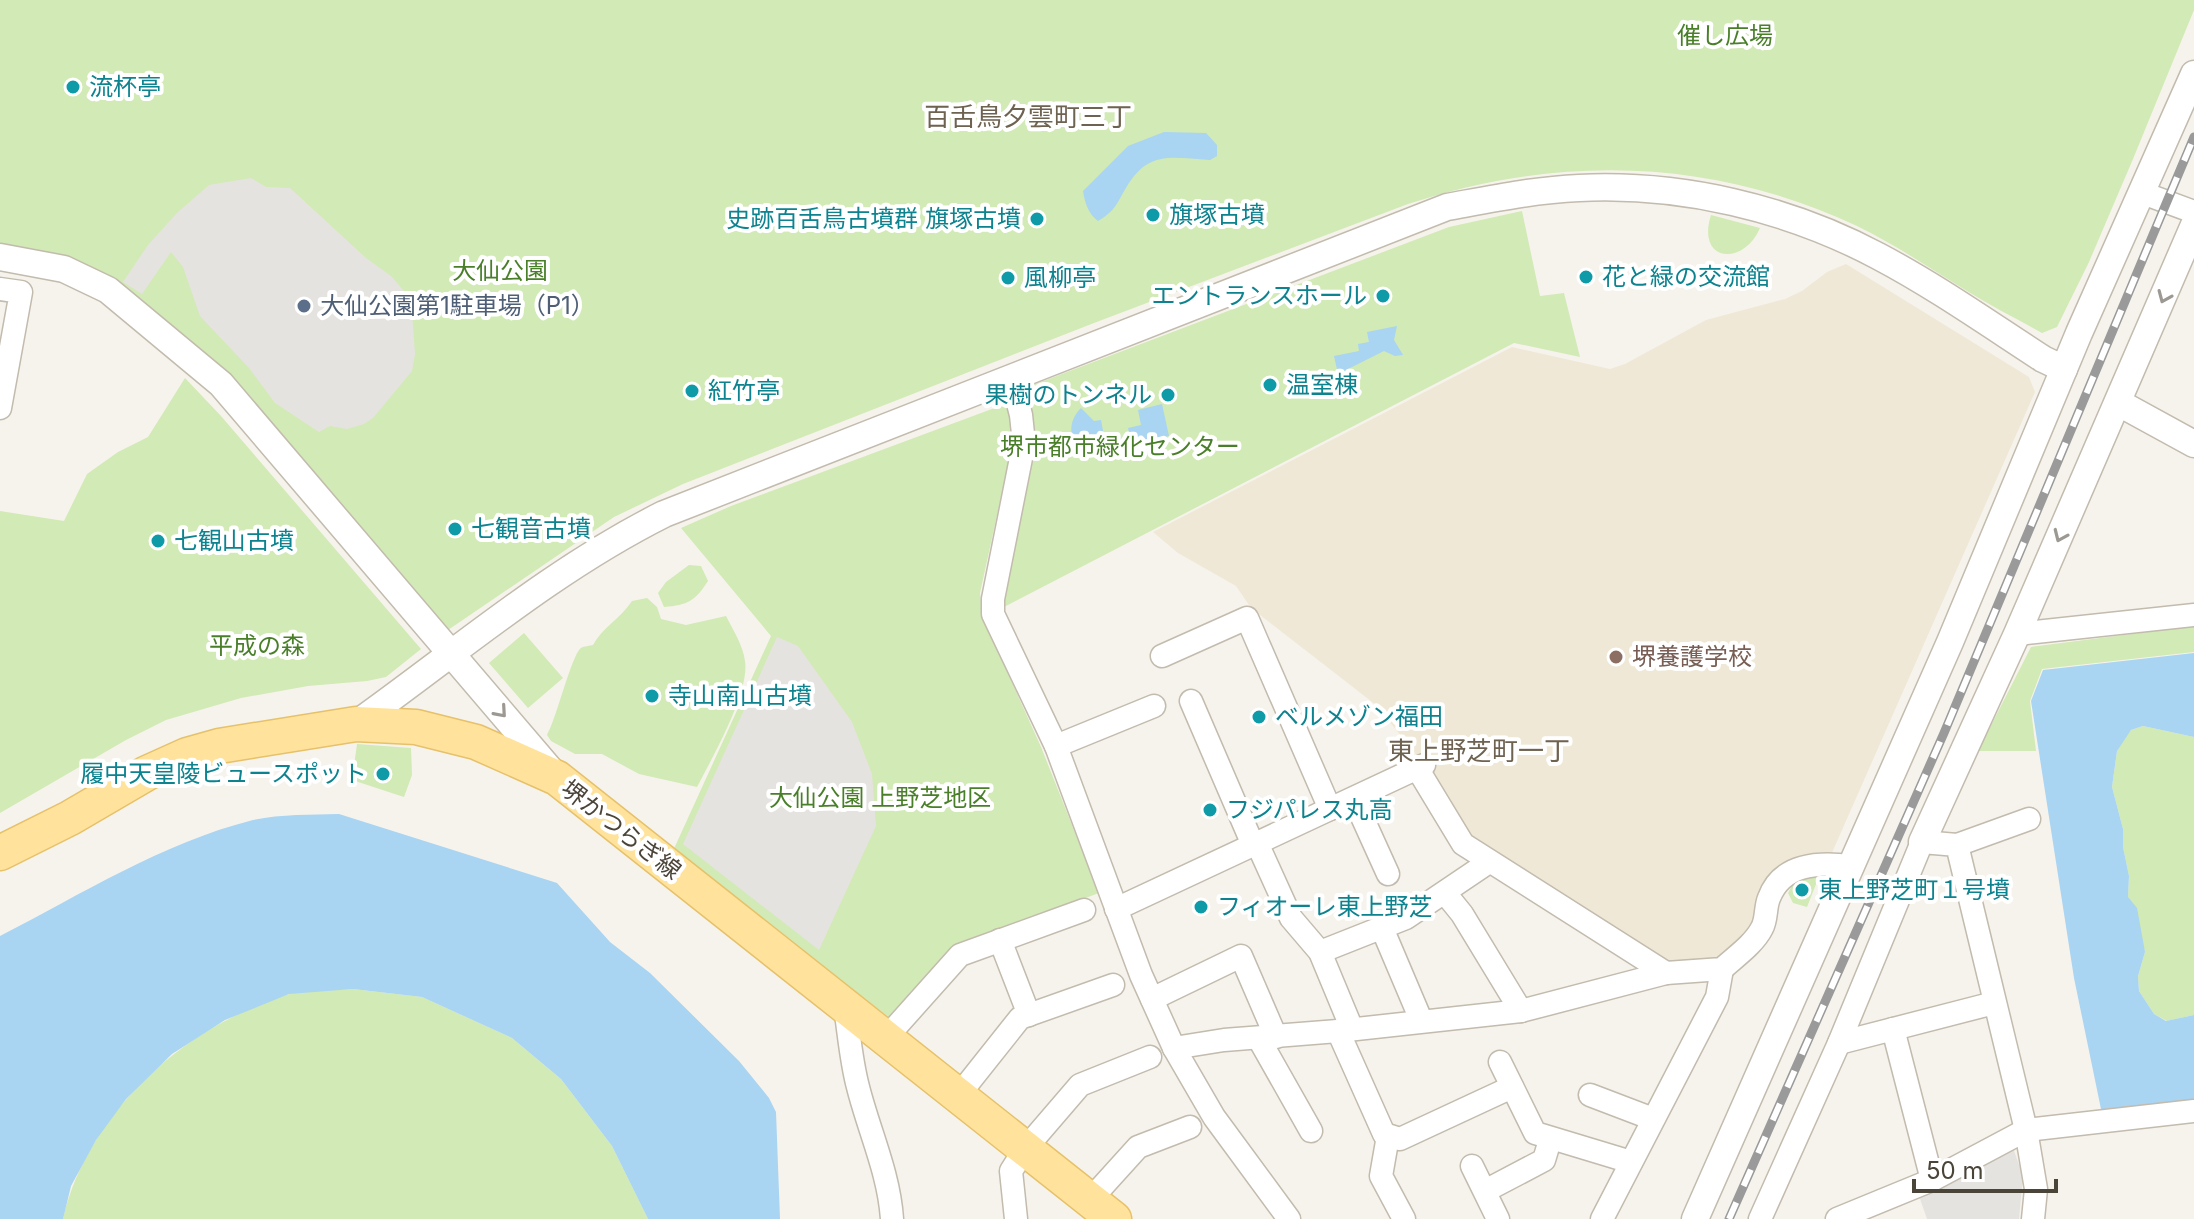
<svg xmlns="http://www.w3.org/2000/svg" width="2194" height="1219" viewBox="0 0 2194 1219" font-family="Inter,'Noto Sans JP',sans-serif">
<rect width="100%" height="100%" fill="#f6f3ec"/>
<polygon fill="#efe8d6" points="1846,264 2029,377 2035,392 1831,855 1820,852 1783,865 1741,945 1716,960 1660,964 1476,844 1430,772 1376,705 1251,608 1236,586 1178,553 1153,532 1512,347 1610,369 1625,364 1706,320 1785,299 1802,291 1827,272"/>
<g fill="#d2eab5">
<path d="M 0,0 L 2194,0 L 2194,10 L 2133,159 L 2089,262 L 2057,327 L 2042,333 C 2017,319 1991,306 1967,291 C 1931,269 1896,245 1857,226 C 1712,158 1560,154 1408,204 L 1094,323 L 683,484 L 614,517 L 448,630 L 264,413 L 195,344 L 129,293 L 0,244 Z"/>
<polygon points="1522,211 1540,296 1564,293 1580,357 1514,343 1002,608 1025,388 1449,227"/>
<path d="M 1711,215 L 1760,228 C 1743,267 1696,262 1711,215 Z"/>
<polygon points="185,378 221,416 421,649 386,677 367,681 308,686 241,698 166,720 126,740 0,813 0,511 64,521 87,474 118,452 148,437"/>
<polygon points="1008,403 1012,421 1011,451 980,593 983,618 1041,747 1099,893 951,948 889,1017 672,853 771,636 681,528 731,506"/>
<path d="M 689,565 L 701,566 L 708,581 C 695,601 688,605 664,607 L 658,593 L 666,582 Z"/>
<path d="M 647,598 L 657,607 L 661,619 L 686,625 L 726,616 C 733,630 743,645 745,661 C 750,692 712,758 697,787 L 639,774 L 602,754 L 575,754 L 551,741 L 547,735 C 556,720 572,654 581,648 C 584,646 590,646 593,645 C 602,628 621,618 632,601 Z"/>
<polygon points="2194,626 2194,652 2042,669 2030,701 2036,751 1978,751 2031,647"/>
<polygon points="524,633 563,678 528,708 489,663"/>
<polygon points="2143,726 2194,737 2194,1015 2167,1021 2154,1014 2139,991 2138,976 2145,952 2128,897 2129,876 2123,847 2123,829 2112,787 2117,751 2122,741 2131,730"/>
<polygon points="357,744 411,748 412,775 404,797 352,780"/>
<polygon points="1820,874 1807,907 1793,903 1788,893 1795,880"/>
<path d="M 353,989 L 422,997 L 512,1038 L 561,1079 L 612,1146 L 648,1219 L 63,1219 C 88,1112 184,1027 286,995 C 306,989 332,991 353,989 Z"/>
</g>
<g fill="#e5e3e0">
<polygon points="251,178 266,187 290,188 366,258 391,276 411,299 415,354 412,371 373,418 364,424 347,429 330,426 319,432 275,403 249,368 200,316 183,267 171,252 142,294 123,282 148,245 177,213 209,185"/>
<polygon points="777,637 798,646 852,722 872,774 876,826 819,950 683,844"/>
<polygon points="2012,1145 2023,1176 2019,1219 1927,1219 1918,1193"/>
</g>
<g fill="#a9d4f2">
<path d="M 1164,132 L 1206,133 L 1217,145 L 1217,156 L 1210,160 C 1168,157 1146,150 1123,193 C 1116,206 1112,213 1098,221 C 1088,213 1085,203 1083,191 L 1128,146 Z"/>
<polygon points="1397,326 1394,340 1403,355 1395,356 1384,351 1338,374 1334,356 1359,351 1358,344 1369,342 1367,332"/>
<polygon points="1162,404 1169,436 1132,444 1128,428 1141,425 1138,410"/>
<path d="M 1081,408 L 1094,421 L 1101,420 L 1103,431 L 1096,434 L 1092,453 C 1069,446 1065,424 1081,408 Z"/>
<polygon points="2194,653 2194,737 2143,726 2131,730 2117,751 2112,787 2123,829 2123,847 2129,876 2128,897 2137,908 2145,952 2138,976 2139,991 2154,1014 2166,1021 2194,1015 2194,1102 2144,1109 2101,1109 2074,978 2031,701 2043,670"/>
<path d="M 339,814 L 557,883 L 610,942 L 650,973 L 739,1061 L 769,1098 L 776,1112 L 780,1219 L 648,1219 L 612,1146 L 561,1079 L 512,1038 L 422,997 L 353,989 L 289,994 L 225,1020 L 172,1054 L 126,1099 L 96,1140 L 71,1186 L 63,1219 L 0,1219 L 0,936 C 82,894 162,843 253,820 C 281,814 311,815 339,814 Z"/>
</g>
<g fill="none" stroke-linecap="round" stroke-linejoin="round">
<g stroke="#c2bbae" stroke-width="25">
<g id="minor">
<polyline points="2140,192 2194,212"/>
<polyline points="0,289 21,292 0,408"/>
<polyline points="1011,377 1021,415 1024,443 993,599 993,614 1056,746 1141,975 1174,1048 1214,1117 1289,1219"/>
<polyline points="2017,634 2194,615"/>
<polyline points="1162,656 1247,618 1330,809"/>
<polyline points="1191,701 1253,845"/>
<polyline points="1056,746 1154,706"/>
<polyline points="1417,768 1463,844 1666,973"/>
<polyline points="1354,799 1388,874"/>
<polyline points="1257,843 1291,918 1320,952 1352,1029"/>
<polyline points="1957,845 2029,819"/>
<polyline points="1445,893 1462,914 1521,1011"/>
<polyline points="1116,909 1424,765"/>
<polyline points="1382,928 1421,1020"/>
<polyline points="1000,940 1029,1015"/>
<polyline points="1320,952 1406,918 1489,862"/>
<polyline points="1152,999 1241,956 1276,1037"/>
<path d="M 845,1007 C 849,1033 851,1061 858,1087 C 869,1131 889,1173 892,1219"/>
<polyline points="1893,1029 1932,1180"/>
<polyline points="1338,1031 1384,1134 1400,1139 1512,1087"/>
<polyline points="885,1039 960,955 1084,910"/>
<polyline points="1259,1039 1311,1131"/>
<polyline points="1839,1043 1994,1003"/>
<path d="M 1174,1048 L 1224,1040 L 1338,1031 L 1521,1011 L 1666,973 L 1722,969 C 1735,957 1754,944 1762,928 C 1767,919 1765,907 1769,898 C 1782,863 1820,862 1850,866"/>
<polyline points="1500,1062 1535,1133 1631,1162"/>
<polyline points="1590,1095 1653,1119"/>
<polyline points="958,1096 1020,1018 1113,985"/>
<polyline points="1388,1136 1381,1176 1404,1219"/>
<polyline points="1472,1166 1498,1219"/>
<polyline points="1485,1191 1544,1160 1550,1140"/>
<polyline points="1090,1200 1138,1147 1190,1127"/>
<polyline points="1016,1219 1011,1171 1025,1149 1080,1085 1150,1057"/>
<polyline points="1602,1219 1717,997 1722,969"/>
<polyline points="1760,1219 1839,1043 1922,842 1957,845 2026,1130 2194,1111"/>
<polyline points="1837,1219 1932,1180 2026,1130 2036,1189 2033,1219"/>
</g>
</g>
<g stroke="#c2bbae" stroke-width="29">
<g id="tertiary">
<polyline points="0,257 64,269 108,290 221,384 553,773"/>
<polyline points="2119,403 2194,444"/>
<path d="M 356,724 C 457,652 552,570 664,514 L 1447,207 C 1491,199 1534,190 1579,188 C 1681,183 1788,208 1878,256 C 1935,286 1989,324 2043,359 L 2064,369"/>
<polyline points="1922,842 2017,634 2194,225"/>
<polyline points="1695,1219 1950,642 2079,333 2194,74"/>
</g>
</g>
<g stroke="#e6c16a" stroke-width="37">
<polyline id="primary" points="0,853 70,818 147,773 187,755 219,746 356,724 416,727 476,742 557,778 1114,1219"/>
</g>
<use href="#minor" stroke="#fff" stroke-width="22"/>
<use href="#tertiary" stroke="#fff" stroke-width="26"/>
<use href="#primary" stroke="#ffe39c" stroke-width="34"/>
<g stroke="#9a9a9a" stroke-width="9">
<polyline id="rail" points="1729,1219 1944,733 2194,137"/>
</g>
<use href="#rail" stroke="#fff" stroke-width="6" stroke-dasharray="18" stroke-linecap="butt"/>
</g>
<defs><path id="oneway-chevron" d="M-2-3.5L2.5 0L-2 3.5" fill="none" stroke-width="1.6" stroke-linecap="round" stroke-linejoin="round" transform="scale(2)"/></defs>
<g stroke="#9c9892">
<use href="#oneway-chevron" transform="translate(2164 297) rotate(113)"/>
<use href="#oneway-chevron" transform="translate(2060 536) rotate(114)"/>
<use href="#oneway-chevron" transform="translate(501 712) rotate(49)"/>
</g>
<g fill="#0f9aa8" stroke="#fff" stroke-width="3">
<circle cx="73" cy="87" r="8"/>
<circle cx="1153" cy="215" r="8"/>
<circle cx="1037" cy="219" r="8"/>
<circle cx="1586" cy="277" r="8"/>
<circle cx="1008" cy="278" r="8"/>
<circle cx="1383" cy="296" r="8"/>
<circle cx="1270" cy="385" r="8"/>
<circle cx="692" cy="391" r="8"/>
<circle cx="1168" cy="395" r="8"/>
<circle cx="455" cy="529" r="8"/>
<circle cx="158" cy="541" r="8"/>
<circle cx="652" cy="696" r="8"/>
<circle cx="1259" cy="717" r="8"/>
<circle cx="383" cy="774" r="8"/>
<circle cx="1210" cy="810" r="8"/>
<circle cx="1802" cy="890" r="8"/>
<circle cx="1201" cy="907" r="8"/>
</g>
<circle fill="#5c6f8a" stroke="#fff" stroke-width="3" cx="304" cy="306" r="8"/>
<circle fill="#8d6e63" stroke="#fff" stroke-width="3" cx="1616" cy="657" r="8"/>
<g text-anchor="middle" stroke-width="8" stroke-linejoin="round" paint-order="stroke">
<g font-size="24" fill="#4a7f2a" stroke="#fff">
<text x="1725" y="44">催し広場</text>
<text x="500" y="279">大仙公園</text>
<text x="1120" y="455">堺市都市緑化センター</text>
<text x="257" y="654">平成の森</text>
<text x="880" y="806">大仙公園 上野芝地区</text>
</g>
<g font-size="24" fill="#0d838f" stroke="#fff" text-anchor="start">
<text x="89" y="95">流杯亭</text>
<text x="1169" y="223">旗塚古墳</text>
<text x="1021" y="227" text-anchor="end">史跡百舌鳥古墳群 旗塚古墳</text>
<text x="1602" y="285">花と緑の交流館</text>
<text x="1024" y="286">風柳亭</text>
<text x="1367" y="304" text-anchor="end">エントランスホール</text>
<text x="1286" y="393">温室棟</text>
<text x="708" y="399">紅竹亭</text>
<text x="1152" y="403" text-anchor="end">果樹のトンネル</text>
<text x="471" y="537">七観音古墳</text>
<text x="174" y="549">七観山古墳</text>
<text x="668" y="704">寺山南山古墳</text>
<text x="1275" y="725">ベルメゾン福田</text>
<text x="367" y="782" text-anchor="end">履中天皇陵ビュースポット</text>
<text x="1226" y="818">フジパレス丸高</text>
<text x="1818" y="898">東上野芝町１号墳</text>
<text x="1217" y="915">フィオーレ東上野芝</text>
</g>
<g font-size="24" fill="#4e5e75" stroke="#fff" text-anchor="start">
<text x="320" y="314">大仙公園第1駐車場（P1）</text>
</g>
<g font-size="24" fill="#785e54" stroke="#fff" text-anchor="start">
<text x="1632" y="665">堺養護学校</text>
</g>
<g font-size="24" fill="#4b4439" stroke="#fff">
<text transform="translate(621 830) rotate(38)" y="8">堺かつらぎ線</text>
</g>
<g font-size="26" fill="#6e6250" stroke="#fff">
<text x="1028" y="126">百舌鳥夕雲町三丁</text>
<text x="1479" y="760">東上野芝町一丁</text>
</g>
</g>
<path d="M1914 1179v12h142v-12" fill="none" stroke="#4b4439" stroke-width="4"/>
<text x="1926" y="1179" font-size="24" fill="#4b4439" stroke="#ffffff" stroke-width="6" paint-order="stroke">50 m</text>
</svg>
